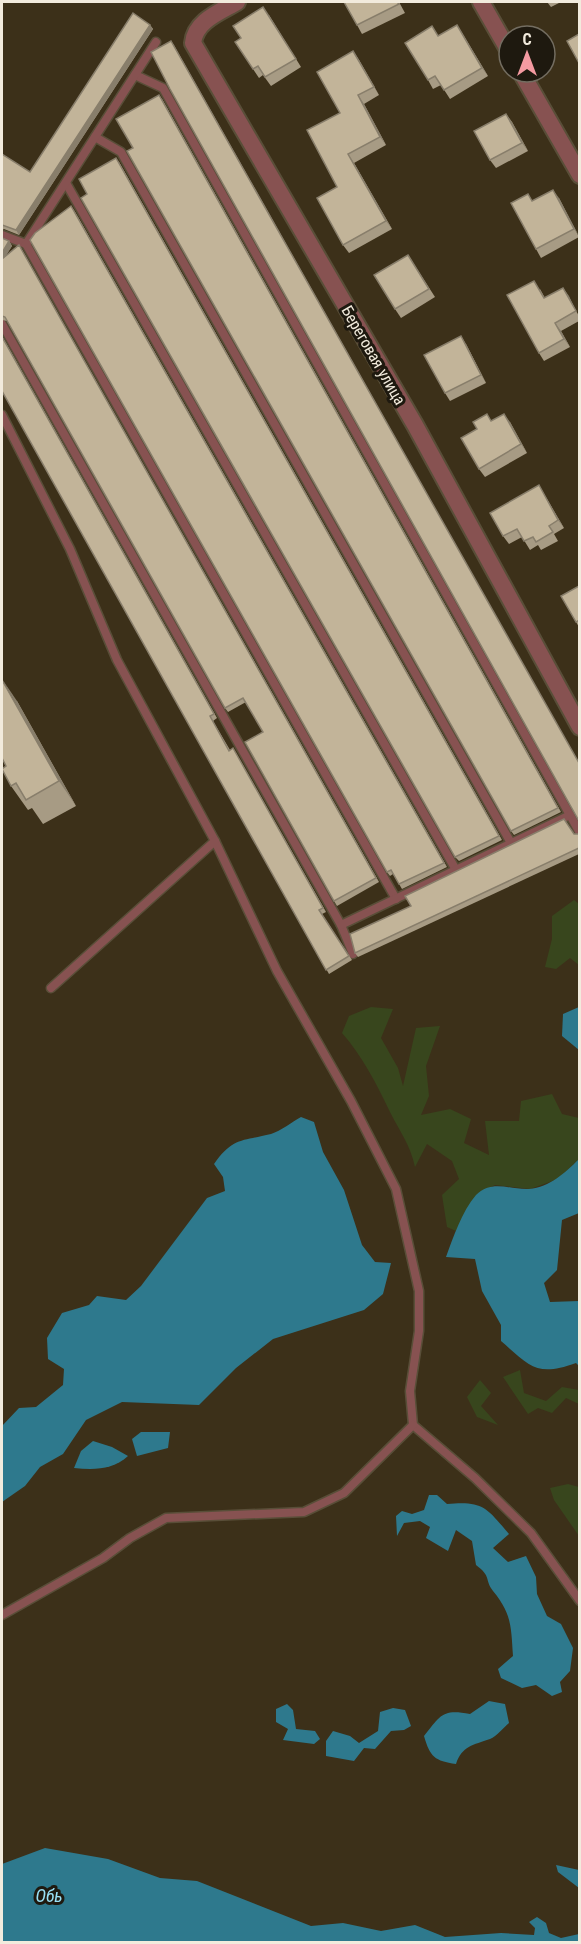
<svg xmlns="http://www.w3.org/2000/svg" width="581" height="1944" viewBox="0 0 581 1944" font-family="'Roboto Condensed',sans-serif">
<rect width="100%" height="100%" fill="#3c3019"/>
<g fill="#38461d">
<polygon points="574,900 579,904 579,965 570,958 556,969 545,967 552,939 552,916"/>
<path d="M 371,1007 L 393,1009 L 381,1038 L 398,1068 L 403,1086 L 416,1028 L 440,1026 L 426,1066 L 429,1096 L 421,1115 L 450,1109 L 471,1119 L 464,1143 L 489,1155 L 485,1121 L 519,1121 L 521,1101 L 552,1094 L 562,1114 L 579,1118 L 579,1159 L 558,1179 L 530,1189 L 495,1185 L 477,1195 L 456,1231 L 447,1227 L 442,1195 L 459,1179 L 452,1161 L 427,1144 L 415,1167 C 410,1144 400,1132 390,1112 C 376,1083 363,1057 342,1033 L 349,1016 Z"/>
<polygon points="520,1370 524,1393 546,1401 562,1387 579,1390 579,1404 566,1398 552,1413 538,1408 528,1414 503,1377"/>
<polygon points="480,1380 491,1393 481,1406 498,1425 477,1417 467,1397"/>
<polygon points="568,1484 579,1487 579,1536 554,1500 550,1488"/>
</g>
<g fill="#2e798d">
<polygon points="579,1007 579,1050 562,1036 563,1014"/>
<path d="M 301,1117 L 314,1122 L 323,1152 L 344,1190 L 362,1245 L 375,1262 L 391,1263 L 383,1294 L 364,1310 L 273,1339 L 236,1368 L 199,1405 L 122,1402 L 86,1420 L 63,1454 L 40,1467 L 25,1486 L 2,1502 L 2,1426 L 19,1408 L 36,1407 L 63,1385 L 64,1369 L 48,1359 L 47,1338 L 62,1313 L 89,1305 L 97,1296 L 126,1300 L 141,1286 L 207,1198 L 225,1191 L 223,1177 L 214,1164 C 233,1137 243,1141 271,1134 C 281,1131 292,1122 301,1117 Z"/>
<path d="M 579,1159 L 579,1213 L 562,1220 L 557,1270 L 544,1283 L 550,1302 L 579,1301 L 579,1366 L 576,1363 C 537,1377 531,1367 501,1341 L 501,1325 L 482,1291 L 475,1259 L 446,1257 C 453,1238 462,1211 476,1195 C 492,1179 510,1190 529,1189 C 550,1187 565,1173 579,1159 Z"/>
<polygon points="141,1432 170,1432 168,1448 137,1456 132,1439"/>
<path d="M 93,1441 L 112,1447 L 128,1456 C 113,1470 94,1470 74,1468 L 81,1451 Z"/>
<path d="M 429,1495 L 437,1495 L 447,1504 C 483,1501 486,1507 509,1534 L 493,1548 L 508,1562 L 526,1556 L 536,1577 L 537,1594 L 547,1616 L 561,1624 L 573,1648 L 570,1671 L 560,1682 L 562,1692 L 552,1696 L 536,1685 L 522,1688 L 501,1678 L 498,1669 L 513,1656 C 511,1627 512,1614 493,1591 C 484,1579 492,1577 476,1565 L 472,1541 L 456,1530 L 448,1551 L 426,1538 L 430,1527 L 420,1521 L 404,1523 L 397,1536 L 396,1516 L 402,1511 L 412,1514 L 424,1510 Z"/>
<path d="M 489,1701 L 505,1704 L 509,1723 C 503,1728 497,1736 490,1739 C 473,1745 462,1746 456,1764 C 435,1761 430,1757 424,1736 C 441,1715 442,1709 470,1714 Z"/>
<polygon points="287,1704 293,1710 296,1729 315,1731 320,1739 314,1744 283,1740 288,1729 276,1722 276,1709"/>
<polygon points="393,1708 405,1710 411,1726 404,1730 391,1731 375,1749 364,1748 354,1761 326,1756 326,1741 333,1731 350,1736 359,1743 378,1731 380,1712"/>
<polygon points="45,1848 108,1859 160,1878 197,1881 311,1926 343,1923 381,1931 415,1925 445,1937 501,1933 534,1935 535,1928 529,1922 537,1917 546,1923 549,1933 561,1938 579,1934 579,1942 2,1942 2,1864"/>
<polygon points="556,1865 579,1870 579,1888 558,1872"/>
</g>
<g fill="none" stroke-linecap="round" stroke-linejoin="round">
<g stroke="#594e38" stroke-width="11">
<g id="lane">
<polyline points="135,75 163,88 580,833"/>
<polyline points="95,137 121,152 511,843"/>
<polyline points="66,183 456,870"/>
<polyline points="2,235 26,244 156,42"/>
<polyline points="26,244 396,899"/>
<polyline points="2,324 341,925 353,954"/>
<polyline points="2,415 70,549 117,660 215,841 277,971 351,1101 396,1189 419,1291 419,1331 410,1391 413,1425 475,1478 531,1533 580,1601"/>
<polyline points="341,925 570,815"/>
<polyline points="51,988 215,841"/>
<polyline points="2,1615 103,1558 130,1538 166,1518 304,1512 344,1493 413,1425"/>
</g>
</g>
<g stroke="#594e38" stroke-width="20">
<g id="street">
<path d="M 237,2 C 220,12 195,21 193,43 L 415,425 L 580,727"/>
<polyline points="481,2 509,51"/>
<polyline points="521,72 580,175"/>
</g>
</g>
<use href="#lane" stroke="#875251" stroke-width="8"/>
<use href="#street" stroke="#875251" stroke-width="16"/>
</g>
<g fill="#a79b84">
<polygon points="399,2 405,13 362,34 357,25"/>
<polygon points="547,2 561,2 551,7"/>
<polygon points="269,15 301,67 271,86 263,75 259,78 253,69 241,38"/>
<polygon points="150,25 153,29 19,235 4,229 2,230 2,154 30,172"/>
<polygon points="462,33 488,76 450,99 441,85 433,89 428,80 439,36"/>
<polygon points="353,51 359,60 379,95 364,104 386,145 354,163 392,229 349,253 343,245 340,113"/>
<polygon points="162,99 561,812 514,835 511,831 133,148"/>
<polygon points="506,114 512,122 528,151 496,168 490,160"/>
<polygon points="119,162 502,840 459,861 455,857 87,194"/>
<polygon points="559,198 579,237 541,258 536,249 533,200"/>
<polygon points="74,210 447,867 402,889 393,874 390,876 387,872"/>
<polygon points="2,238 9,241 12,246 6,255 22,250 379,882 337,906 334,901 263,732 246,702 228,712 225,708 7,321 2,320"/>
<polygon points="408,255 435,297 401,318 395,309"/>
<polygon points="563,288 579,316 579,321 561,331 570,347 544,361 539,353 540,289 545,298"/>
<polygon points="2,336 217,718 213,721 230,750 236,753 326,912 322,914 352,960 329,974 2,391"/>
<polygon points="466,344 486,383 450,401 445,393"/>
<polygon points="492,421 510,422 527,453 485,477 479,469"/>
<polygon points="539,485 544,494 564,528 554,534 558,541 541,550 538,545 530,550 522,537 509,544 503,536"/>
<polygon points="579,586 579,627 576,622"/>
<polygon points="17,701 76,806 43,824 32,808 28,810 11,786 6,766"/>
<polygon points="574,834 579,834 579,854 358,957 355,953"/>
</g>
<g fill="#887e6b">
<polygon points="150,25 153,29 19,235 16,230"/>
<polygon points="457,25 462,33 488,76 482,68"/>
<polygon points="171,41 174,45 579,763"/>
<polygon points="353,51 359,60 379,95 374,87"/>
<polygon points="159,95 162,99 561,812 558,808"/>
<polygon points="358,95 364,104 386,145 380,137"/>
<polygon points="506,114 512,122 528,151 522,143"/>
<polygon points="348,154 354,163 392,229 386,221"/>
<polygon points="116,158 119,162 502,840 499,836"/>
<polygon points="553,190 559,198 579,236 574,229"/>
<polygon points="71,206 74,210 447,867 444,863"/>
<polygon points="9,241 12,246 2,262 2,253"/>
<polygon points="19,245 22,250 379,882 376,878"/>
<polygon points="563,288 569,296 579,317 576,311"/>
<polygon points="555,323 561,331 570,347 564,339"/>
<polygon points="2,336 217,718 2,337"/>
<polygon points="461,336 466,344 486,383 481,375"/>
<polygon points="504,414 510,422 527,453 521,444"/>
<polygon points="539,485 544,494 564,528 558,520"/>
<polygon points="2,679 17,701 76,806 59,781"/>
<polygon points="233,748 236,753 326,912 323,908"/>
</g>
<g fill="#c2b499" stroke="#887e6b" stroke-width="1.5">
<polygon points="344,2 397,2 399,4 357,25"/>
<polygon points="263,7 296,59 265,77 258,66 253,69 235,42 241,38 233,26"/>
<polygon points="133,13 150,25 16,230 2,225 2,154 30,172"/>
<polygon points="457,25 482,68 444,90 435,76 428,80 405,43 432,26 438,36"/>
<polygon points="579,34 579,63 567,41"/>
<polygon points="171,41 579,763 579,821 170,89 151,52"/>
<polygon points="353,51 374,87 358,95 380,137 348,154 386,221 343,245 317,198 337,187 307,130 340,113 317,72"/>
<polygon points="159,95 558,808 511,831 127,151 133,148 116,119"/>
<polygon points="506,114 522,143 490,160 474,131"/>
<polygon points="116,158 499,836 455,857 81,198 87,194 79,179"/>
<polygon points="553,190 574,229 536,249 511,203 528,194 532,201"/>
<polygon points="71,206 444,863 399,884 391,870 387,872 30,240 35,233"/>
<polygon points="2,238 9,241 2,253"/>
<polygon points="19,245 376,878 334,901 245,742 263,732 243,698 225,708 5,317 2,316 2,259"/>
<polygon points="408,255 429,289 395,309 374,275"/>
<polygon points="534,281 544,298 563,288 576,311 555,323 564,339 539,353 507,295"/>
<polygon points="461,336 481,375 445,393 424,355"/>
<polygon points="2,337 214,714 210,716 229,751 233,748 323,908 319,910 349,956 326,970 2,391"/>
<polygon points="487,414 491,421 504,414 521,444 479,469 461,438 477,429 473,422"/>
<polygon points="539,485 558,520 549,526 553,532 536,542 533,537 524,541 517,529 503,536 490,513"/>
<polygon points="579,586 579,620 576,622 561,596"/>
<polygon points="2,680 59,781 26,800 16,783 11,786 2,769 6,766 2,758"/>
<polygon points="564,819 574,834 579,834 579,848 355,953 350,934 411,906 405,896"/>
</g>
<g text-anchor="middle" stroke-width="6" stroke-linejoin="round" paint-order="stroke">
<g font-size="16" fill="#f2ebdd" stroke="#1e190f">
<text transform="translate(374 355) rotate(60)" y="6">Береговая улица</text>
</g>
<g font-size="18" font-style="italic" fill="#99e1f6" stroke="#1e190f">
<text x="49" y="1902">Обь</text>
</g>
</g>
<rect width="581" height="1944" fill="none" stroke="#f2ebdd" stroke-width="6"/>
<g transform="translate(527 54)"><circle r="28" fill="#1e190f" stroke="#736d61" stroke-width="1.5"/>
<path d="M0-4.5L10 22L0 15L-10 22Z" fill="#f49aa1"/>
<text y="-9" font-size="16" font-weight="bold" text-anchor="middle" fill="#f2ebdd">С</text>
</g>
</svg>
